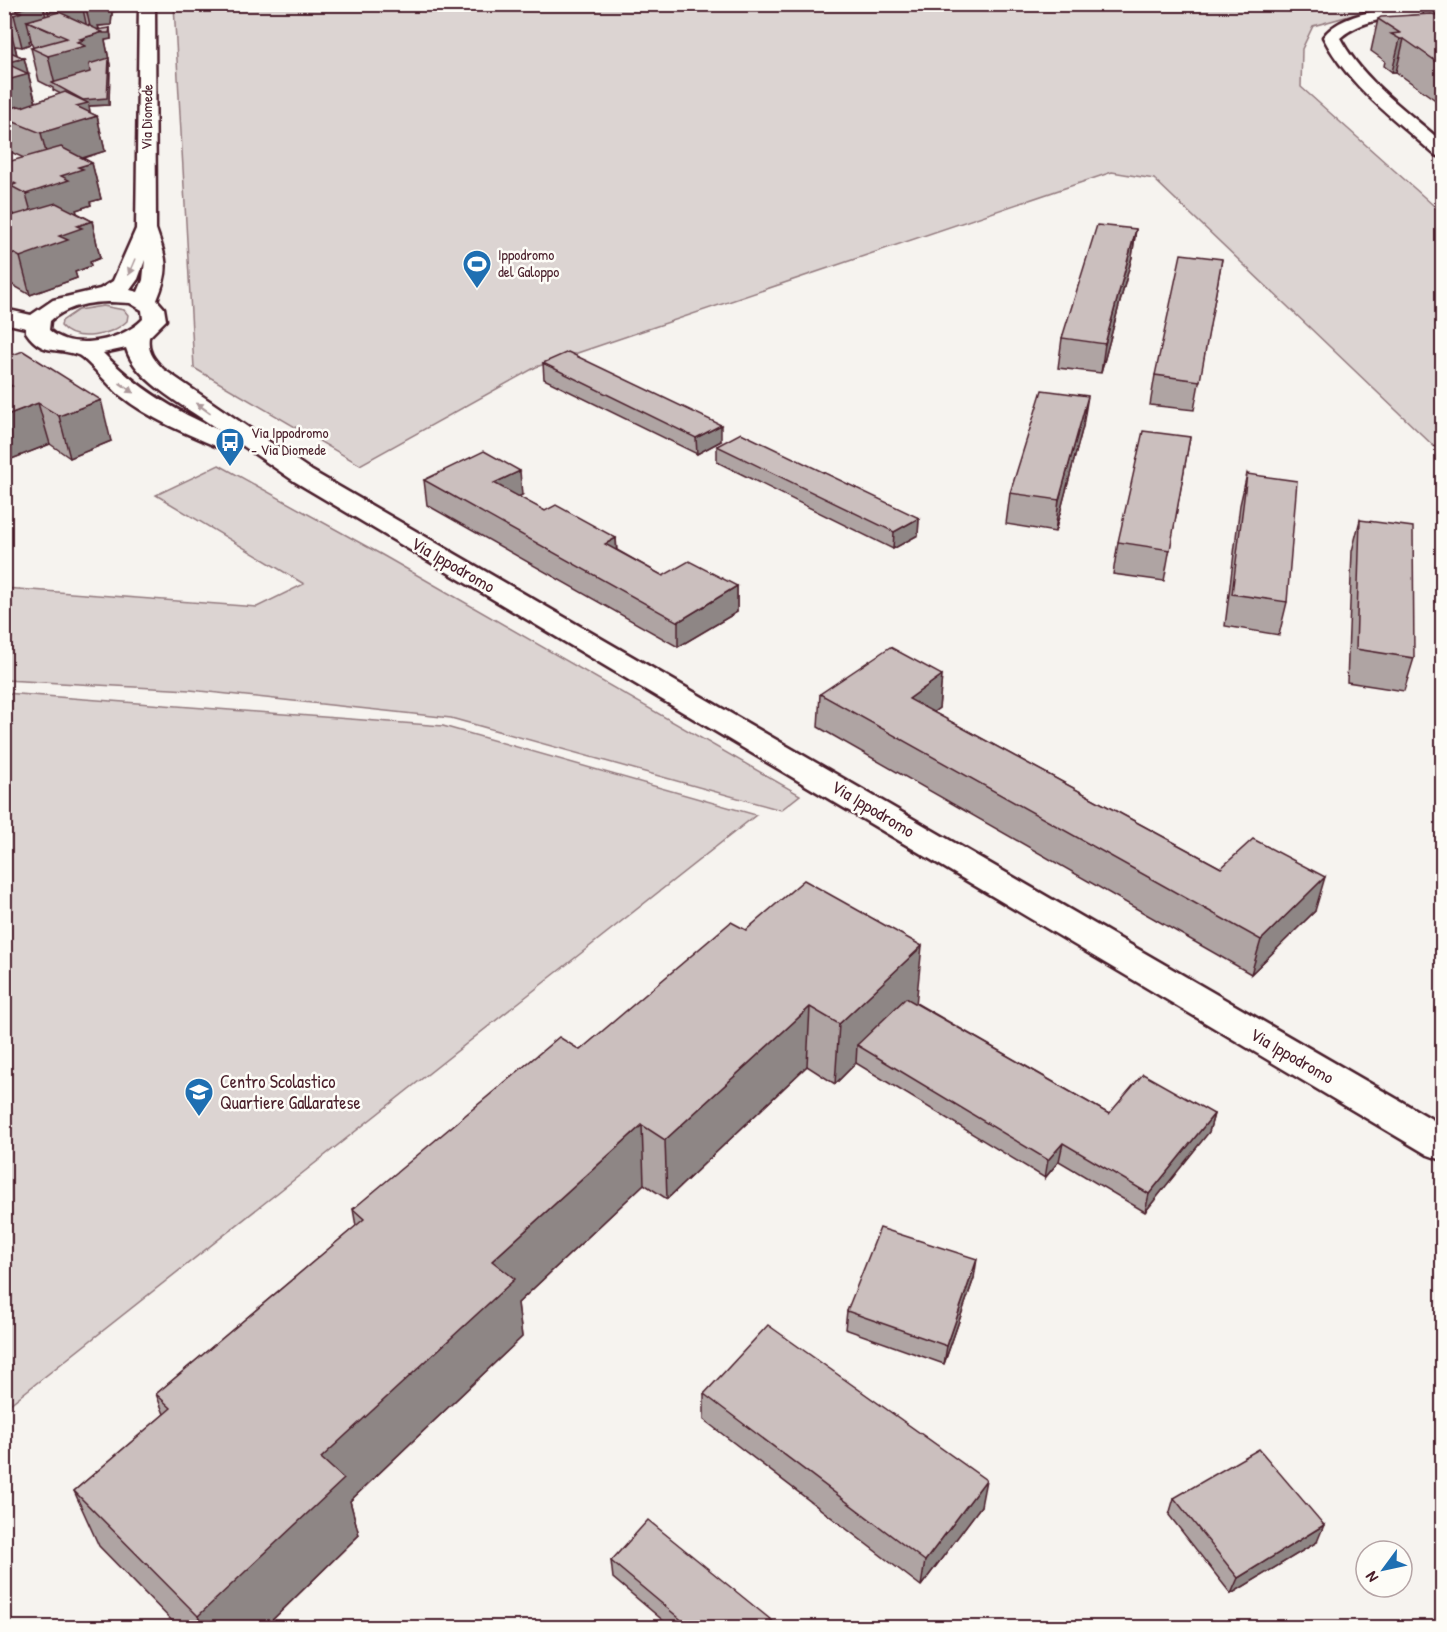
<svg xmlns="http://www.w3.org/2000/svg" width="1447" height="1632" viewBox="0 0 1447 1632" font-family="'Patrick Hand',sans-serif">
<rect width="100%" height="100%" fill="#f6f3ef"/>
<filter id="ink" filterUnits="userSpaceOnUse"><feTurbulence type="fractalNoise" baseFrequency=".0167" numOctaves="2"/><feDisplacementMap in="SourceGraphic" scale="12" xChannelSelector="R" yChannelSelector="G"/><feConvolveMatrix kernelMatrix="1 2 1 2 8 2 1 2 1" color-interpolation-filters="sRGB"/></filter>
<g filter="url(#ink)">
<g fill="#dcd4d2" stroke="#937a7e" stroke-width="1.5">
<polygon points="174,5 1389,5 1313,26 1302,49 1301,87 1442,213 1442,454 1154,179 1112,172 536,367 360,465 194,368"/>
<path d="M 103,306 L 124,310 L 128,315 L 127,321 C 113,335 76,344 61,326 L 62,321 L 78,310 Z"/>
<polygon points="219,465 384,556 800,795 781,810 451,718 190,690 5,680 5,588 257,607 304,584 156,495"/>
<polygon points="5,693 443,726 756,815 5,1408"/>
</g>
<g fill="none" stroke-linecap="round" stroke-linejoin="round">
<g stroke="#4a1f2b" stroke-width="5">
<g id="minor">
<polygon points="93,4 125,4 117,9 4,34 4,24"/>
<path d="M 139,4 L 155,4 L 156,229 C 167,261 170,268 157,300 L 164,308 L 166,320 L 149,337 C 147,352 154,359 163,369 L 312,471 L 1442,1125 L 1442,1160 L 1428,1155 L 294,481 L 239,443 L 236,447 L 227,450 L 218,447 C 185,433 150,419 121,396 C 111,388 86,358 78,355 C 56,347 42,356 26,332 L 26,328 L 4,323 L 4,309 L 31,315 L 53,300 L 100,289 L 113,281 L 136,229 ZM 145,260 L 143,280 L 138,292 L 130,290 L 138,279 ZM 111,302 L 130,303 L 142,310 L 143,319 C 122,341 73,352 49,330 L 50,321 C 67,306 89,302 111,302 ZM 126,348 C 135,382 192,410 219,430 C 175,411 137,388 103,353 Z"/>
<path d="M 1442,5 L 1442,15 C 1409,17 1367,14 1340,38 C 1363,81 1406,110 1442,142 L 1442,157 L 1435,155 C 1395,119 1348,86 1323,37 C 1345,7 1408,7 1442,5 Z"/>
</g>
</g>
<use href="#minor" fill="#fdfcf7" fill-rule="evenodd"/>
</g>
<g fill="#afa4a3" stroke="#4a1f2b" stroke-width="1.5" fill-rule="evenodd">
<path d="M 4,4 L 110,4 L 112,14 L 111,25 L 98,26 L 99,29 L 111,35 L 111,39 L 105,40 L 110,65 L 109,105 L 89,106 L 90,113 L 97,116 L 105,151 L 83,158 L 92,163 L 101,199 L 90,202 L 91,205 L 76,210 L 77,213 L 92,221 L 100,258 L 90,262 L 91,266 L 75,272 L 77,278 L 30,295 L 11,284 L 10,278 L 4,275 L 4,218 L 15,215 L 11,213 L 4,215 L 4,163 L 24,158 L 4,149 ZM 31,40 L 33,48 L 31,48 L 39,81 L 53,88 L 53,90 L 61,94 L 36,102 L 24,58 L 17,55 L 15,46 L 22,47 L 30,44 L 29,41 Z"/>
<polygon points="1426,4 1443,4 1443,109 1440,108 1441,104 1396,72 1392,72 1384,66 1385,61 1371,51 1378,19 1423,14"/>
<polygon points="1136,229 1132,257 1101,373 1058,368 1062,338"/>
<polygon points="1222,259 1194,410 1150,405 1155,375"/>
<polygon points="4,358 111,441 70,458 50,444 4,462"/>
<polygon points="543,363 721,441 697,454 544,379"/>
<polygon points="1083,426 1055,532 1006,524 1010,493"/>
<polygon points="1190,437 1164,581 1113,574 1118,542"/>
<polygon points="717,446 919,518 918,535 893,549 717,462"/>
<polygon points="1247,474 1287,602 1279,635 1225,626 1240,505"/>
<polygon points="424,480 522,495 518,497 545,511 616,538 617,550 663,576 737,586 737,612 678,647 427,505"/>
<polygon points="1360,520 1414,658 1404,691 1347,682 1352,551"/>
<polygon points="942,675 939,708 933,712 1221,868 1315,911 1251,974 818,727 820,694"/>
<polygon points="746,930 916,1003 1109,1114 1214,1114 1209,1132 1145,1212 1059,1161 1045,1178 856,1063 835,1084 807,1066 667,1199 644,1184 518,1303 522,1337 350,1501 359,1535 264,1628 179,1628 99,1546 74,1491 164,1414 156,1394 356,1226 353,1209 580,1050"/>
<polygon points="974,1278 944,1364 845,1329 847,1311"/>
<polygon points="704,1394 981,1506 921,1586 704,1420"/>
<polygon points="1174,1498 1317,1542 1231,1594 1169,1515"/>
<polygon points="611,1561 781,1628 672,1628 613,1578"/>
</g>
<g fill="#8e8685" stroke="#4a1f2b" stroke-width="1.5">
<polygon points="4,4 43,4 49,31 27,21 31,40 29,41 30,44 22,47 14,15 16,13 7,14 18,60 24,58 37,108 7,117 4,106"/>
<polygon points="43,4 82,4 87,28 53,32 47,7"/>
<polygon points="85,4 110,4 112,14 111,25 98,26 99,29 91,31"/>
<polygon points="110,28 111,39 105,40 110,65 109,105 89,106 91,118 97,116 105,151 50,168 41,133 76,106 83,100 92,79 55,85 48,56 77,42 80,39 103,32"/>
<polygon points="1400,39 1404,39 1396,72 1392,72"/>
<polygon points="92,163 101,199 90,202 91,205 76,210 78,216 36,230 26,194 78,167"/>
<polygon points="4,188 11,213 4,215"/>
<polygon points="92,221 100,258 90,262 91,266 75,272 77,278 30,295 20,257 77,226"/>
<polygon points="1136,229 1132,257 1101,373 1105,344"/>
<polygon points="1088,396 1083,426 1055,532 1059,500"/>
<polygon points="101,400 111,441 70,458 59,416"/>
<polygon points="38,403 50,444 4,462 4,416"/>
<polygon points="721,425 721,441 697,454 696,438"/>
<polygon points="520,471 522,495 496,508 494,483"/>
<polygon points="919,518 918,535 893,549 894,532"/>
<polygon points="616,538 617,562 605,544"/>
<polygon points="737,586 737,612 678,647 678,622"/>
<polygon points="942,675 939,708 906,732 909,699"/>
<polygon points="1325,877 1315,911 1251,974 1261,940"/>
<polygon points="922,946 916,1005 857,1045 856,1063 835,1084 839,1024"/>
<polygon points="810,1007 807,1066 667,1199 665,1140"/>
<polygon points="1214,1114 1209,1132 1145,1212 1149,1194"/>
<polygon points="642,1125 644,1184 518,1303 522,1337 350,1501 359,1535 264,1628 203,1628 198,1616 321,1458 492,1261"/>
<polygon points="1063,1143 1059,1161 1045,1178 1048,1160"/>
<polygon points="977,1259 974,1278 944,1364 947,1346"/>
<polygon points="986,1480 981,1506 921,1586 925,1561"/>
<polygon points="1324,1525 1317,1542 1231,1594 1238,1578"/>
</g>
<g fill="#cbbfbe" stroke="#4a1f2b" stroke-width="1.5">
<polygon points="4,4 40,4 23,8 15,11 22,12 14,15 7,14 4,15"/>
<polygon points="43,4 55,4 56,5 47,7"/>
<polygon points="1436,4 1443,4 1443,8"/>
<polygon points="59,12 103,32 80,39 84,40 77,42 85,46 48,56 31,48 67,38 27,21"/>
<polygon points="1431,14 1443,16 1443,66 1404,39 1400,39 1391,34 1400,33 1378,19 1381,17"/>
<polygon points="110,28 109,33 103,33 103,32 97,30"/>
<polygon points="6,50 24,58 5,63 29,74 4,81 4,51"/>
<polygon points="109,58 107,98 83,100 52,83 90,72 89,64"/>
<polygon points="65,92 88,103 76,106 97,116 41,133 4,118 4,110 19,106 22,107"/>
<polygon points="61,147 92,163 78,167 83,169 61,176 69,180 26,194 11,186 16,184 4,178 4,163"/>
<polygon points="56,203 92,221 77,226 82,228 59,236 68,240 20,257 4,248 4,245 7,244 4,243 4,218"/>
<polygon points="1097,225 1136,229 1105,344 1062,338"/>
<polygon points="1181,254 1222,259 1200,381 1155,375"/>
<polygon points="23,351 101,400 59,416 38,403 4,416 4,388 12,386 4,381 4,358"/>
<polygon points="568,352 721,425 696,438 543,363"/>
<polygon points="1042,390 1088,396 1059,500 1010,493"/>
<polygon points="1143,431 1190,437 1170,550 1118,542"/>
<polygon points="741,433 919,518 894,532 717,446"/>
<polygon points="484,451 520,471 494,483 545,511 556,505 616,538 605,544 663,576 689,561 737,586 678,622 424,480"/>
<polygon points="1247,474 1297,481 1287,602 1232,594"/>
<polygon points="1360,520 1413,527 1414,658 1356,649"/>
<polygon points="890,647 942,675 909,699 1221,868 1253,839 1325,877 1261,940 820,694"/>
<polygon points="804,880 922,946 839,1024 810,1007 665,1140 642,1125 492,1261 515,1279 321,1458 344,1479 198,1616 74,1491 171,1408 156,1394 364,1219 353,1209 559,1037 580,1050 731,922 746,930"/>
<polygon points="906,998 1109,1114 1143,1074 1214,1114 1149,1194 1063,1143 1048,1160 857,1045"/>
<polygon points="880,1228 977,1259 947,1346 847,1311"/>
<polygon points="768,1325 986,1480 925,1561 704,1394"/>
<polygon points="1259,1449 1324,1525 1238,1578 1174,1498"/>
<polygon points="648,1520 781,1628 691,1628 611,1561"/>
</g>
<defs><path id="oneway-solid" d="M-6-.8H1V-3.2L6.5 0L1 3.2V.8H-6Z" transform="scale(1.5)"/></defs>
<g fill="#ac999b">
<use href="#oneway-solid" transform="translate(132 267) rotate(113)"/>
<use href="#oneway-solid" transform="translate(127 388) rotate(35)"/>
<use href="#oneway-solid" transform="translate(203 408) rotate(-145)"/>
</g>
</g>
<defs>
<g id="stadium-pin" transform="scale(1.5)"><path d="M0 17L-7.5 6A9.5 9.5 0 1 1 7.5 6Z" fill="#1f6fb2" stroke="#fdfcf7"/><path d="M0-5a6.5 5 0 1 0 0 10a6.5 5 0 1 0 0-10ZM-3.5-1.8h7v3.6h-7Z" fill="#fff"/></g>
<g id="bus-pin" transform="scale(1.5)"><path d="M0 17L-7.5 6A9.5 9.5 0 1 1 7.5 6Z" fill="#1f6fb2" stroke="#fdfcf7"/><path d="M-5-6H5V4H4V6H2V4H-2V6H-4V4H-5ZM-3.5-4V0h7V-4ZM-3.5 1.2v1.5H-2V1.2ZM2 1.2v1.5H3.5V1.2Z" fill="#fff"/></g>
<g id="school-pin" transform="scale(1.5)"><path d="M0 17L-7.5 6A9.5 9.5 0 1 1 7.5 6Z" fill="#1f6fb2" stroke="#fdfcf7"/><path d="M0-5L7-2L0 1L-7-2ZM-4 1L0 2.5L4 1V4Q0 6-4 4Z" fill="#fff"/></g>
</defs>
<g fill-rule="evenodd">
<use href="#stadium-pin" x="477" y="264"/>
<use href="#bus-pin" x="230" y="442"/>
<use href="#school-pin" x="199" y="1092"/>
</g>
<g text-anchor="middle" stroke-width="5" stroke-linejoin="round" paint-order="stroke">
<g font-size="15" fill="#4a1f2b" stroke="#fdfcf7">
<text transform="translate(147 117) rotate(-89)" y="5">Via Diomede</text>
</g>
<g font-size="15" fill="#4a1f2b" stroke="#fdfcf7" text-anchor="start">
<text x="498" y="260">Ippodromo<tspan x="498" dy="17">del Galoppo</tspan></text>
<text x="251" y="438">Via Ippodromo<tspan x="251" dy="17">- Via Diomede</tspan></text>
</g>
<g font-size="18" fill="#4a1f2b" stroke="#fdfcf7">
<text transform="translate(453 565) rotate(30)" y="6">Via Ippodromo</text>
<text transform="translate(873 809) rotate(31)" y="6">Via Ippodromo</text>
<text transform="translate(1292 1056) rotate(30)" y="6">Via Ippodromo</text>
</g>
<g font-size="18" fill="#4a1f2b" stroke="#fdfcf7" text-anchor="start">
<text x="220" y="1088">Centro Scolastico<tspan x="220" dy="21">Quartiere Gallaratese</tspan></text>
</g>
</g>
<rect width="1447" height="1632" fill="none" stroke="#fdfcf7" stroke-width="24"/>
<rect x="12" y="12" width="1423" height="1608" fill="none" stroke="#4a1f2b" stroke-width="2" filter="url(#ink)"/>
<g transform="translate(1384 1569) rotate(237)"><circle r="28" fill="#fdfcf7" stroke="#b5a4a5" stroke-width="1.5"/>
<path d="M0-4.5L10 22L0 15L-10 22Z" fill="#1f6fb2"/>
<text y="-9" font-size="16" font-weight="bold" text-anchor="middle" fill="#4a1f2b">N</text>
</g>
</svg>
